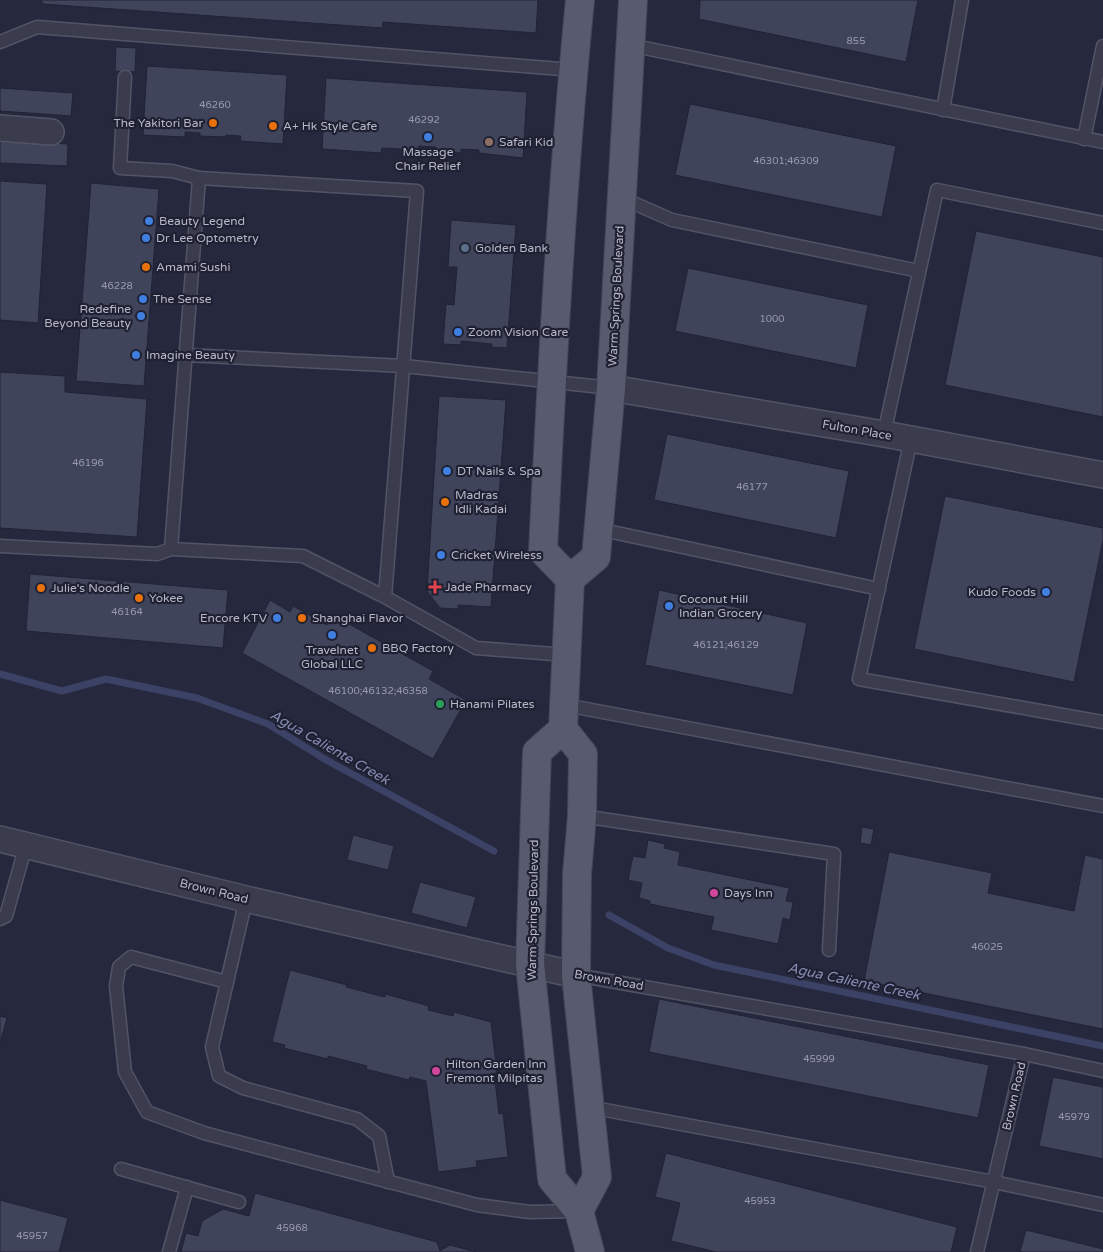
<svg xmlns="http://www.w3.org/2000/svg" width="1103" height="1252" viewBox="0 0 1103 1252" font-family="'Varela Round',sans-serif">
<rect width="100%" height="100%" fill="#26293e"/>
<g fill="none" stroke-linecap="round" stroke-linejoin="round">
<g stroke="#3c4266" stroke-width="7">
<polyline points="0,674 62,691 106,679 197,698 268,724 328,761 494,851"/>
<polyline points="609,915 668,948 714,965 1103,1046"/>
</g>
</g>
<g fill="#40445b" stroke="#212335">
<polygon points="41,0 538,0 536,33 383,22 382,28 43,4"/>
<polygon points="700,0 918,0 906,62 699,19"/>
<polygon points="116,47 136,48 135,72 115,71"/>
<polygon points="147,66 287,75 283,144 240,141 241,136 226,135 226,137 200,136 200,133 185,132 185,137 143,135"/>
<polygon points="326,78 527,92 523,158 479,153 479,150 461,149 461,153 435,151 436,147 419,146 418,150 382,148 381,153 322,149"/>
<polygon points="0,88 73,93 71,116 0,111"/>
<polygon points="690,104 896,146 882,217 675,175"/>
<polygon points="0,140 68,144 67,166 0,163"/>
<polygon points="0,181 47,184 38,323 0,320"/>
<polygon points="91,183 159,189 144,386 76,381"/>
<polygon points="451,220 516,225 507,348 492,347 492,344 461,341 461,345 443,344 446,304 454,305 457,267 448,267"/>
<polygon points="976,231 1103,257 1103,417 945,385"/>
<polygon points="688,268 868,305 856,368 675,331"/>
<polygon points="0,372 65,376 65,392 147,399 137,537 0,528"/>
<polygon points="439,396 506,400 491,607 458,605 458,609 440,608 427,591"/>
<polygon points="667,434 849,471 836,538 654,500"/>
<polygon points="945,496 1103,528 1103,540 1074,682 914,649"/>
<polygon points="30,574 228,590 223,648 26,631"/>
<polygon points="659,590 807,623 793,695 645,665"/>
<polygon points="270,600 290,612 293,606 327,625 333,615 433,671 429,679 466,700 433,759 242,653"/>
<polygon points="862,827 874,829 871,845 860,843"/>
<polygon points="353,835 394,846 388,870 347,860"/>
<polygon points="648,840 665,844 664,848 680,852 678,865 789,888 786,901 793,902 790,920 783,918 778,944 711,930 714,917 650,904 650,901 639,898 642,883 628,880 633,856 645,858"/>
<polygon points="889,852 992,873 988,893 1074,911 1085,855 1103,859 1103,1029 864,981"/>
<polygon points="420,882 476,897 467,928 411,913"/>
<polygon points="290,970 347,985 346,987 385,997 385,994 429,1006 428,1010 453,1016 454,1012 491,1022 497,1073 494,1073 499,1114 503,1113 508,1157 476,1161 477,1167 438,1172 426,1081 410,1077 409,1080 366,1069 367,1066 328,1056 328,1059 284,1048 285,1045 272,1042"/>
<polygon points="659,999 989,1065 978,1118 649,1052"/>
<polygon points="0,1016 7,1018 0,1044"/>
<polygon points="1053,1077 1103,1087 1103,1159 1039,1146"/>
<polygon points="666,1153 957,1227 951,1252 716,1252 671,1241 680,1203 655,1197"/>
<polygon points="255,1193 437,1242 440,1251 450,1245 476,1252 181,1252 186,1233 198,1236 202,1221 223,1209 249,1216"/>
<polygon points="0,1200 68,1218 59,1252 0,1252"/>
<polygon points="1026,1230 1103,1249 1103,1252 1020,1252"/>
</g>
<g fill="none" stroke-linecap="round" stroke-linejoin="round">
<g stroke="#525466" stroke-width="15">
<g id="service">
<polyline points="0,42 37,27 573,70"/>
<polyline points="630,45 1103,142"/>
<polyline points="125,77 120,168 172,171 199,178 417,191 385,597"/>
<polyline points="943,110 962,0"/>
<polyline points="1084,139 1103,46"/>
<polyline points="199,178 171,549 303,556 385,597 476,648 567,655"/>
<polyline points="622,198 672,220 919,271"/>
<polyline points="186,355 404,366 611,388"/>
<polyline points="884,434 937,190 1103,223"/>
<polyline points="911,439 859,679 1103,722"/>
<polyline points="598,529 879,589"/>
<polyline points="0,546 157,554 171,549"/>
<polyline points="565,705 1103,806"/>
<polyline points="582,816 834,854 829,950"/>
<polyline points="246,899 227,982 131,957 119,967 116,986 125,1072 147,1112 204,1133 477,1205 530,1212 577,1211"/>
<polyline points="0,919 6,916 26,845"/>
<polyline points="576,975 1024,1054 977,1252"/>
<polyline points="227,982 212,1047 219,1076 243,1088 357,1119 379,1136 388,1182"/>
<polyline points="1024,1054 1103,1071"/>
<polyline points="589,1107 994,1182 1103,1205"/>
<polyline points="121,1169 239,1202"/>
<polyline points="169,1252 187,1187"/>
</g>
</g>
<g stroke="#525466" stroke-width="28">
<g id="minor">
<polyline points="0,128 51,132"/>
<polyline points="611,388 884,434 1103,475"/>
<polyline points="0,839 246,899 576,975"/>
</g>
</g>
<g stroke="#434557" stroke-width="30">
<g id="primary">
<polyline points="570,579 596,557 611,388 633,0"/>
<polyline points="563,729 537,752 530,964 552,1179 579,1211 590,1252"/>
<path d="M 579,1211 L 597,1177 L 576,975 L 577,874 L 582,816 L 583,754 L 563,729 L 570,579 L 543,551 C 552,367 562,183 580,0"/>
</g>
</g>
<use href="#service" stroke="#3a3c4e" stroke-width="12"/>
<use href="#minor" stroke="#3a3c4e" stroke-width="25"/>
<use href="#primary" stroke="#585b6e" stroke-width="28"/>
</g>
<g fill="#e8710a" stroke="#1f2133" stroke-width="2">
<circle cx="213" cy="123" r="5"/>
<circle cx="273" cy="126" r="5"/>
<circle cx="146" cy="267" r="5"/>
<circle cx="445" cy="502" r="5"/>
<circle cx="41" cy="588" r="5"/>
<circle cx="139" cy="598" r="5"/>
<circle cx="302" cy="618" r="5"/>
<circle cx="372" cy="648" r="5"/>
</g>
<g fill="#3f7fe0" stroke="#1f2133" stroke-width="2">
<circle cx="428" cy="137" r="5"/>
<circle cx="149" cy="221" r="5"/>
<circle cx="146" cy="238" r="5"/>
<circle cx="143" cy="299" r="5"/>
<circle cx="141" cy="316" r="5"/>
<circle cx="458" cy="332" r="5"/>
<circle cx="136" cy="355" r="5"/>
<circle cx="447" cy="471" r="5"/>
<circle cx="441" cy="555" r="5"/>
<circle cx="1046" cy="592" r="5"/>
<circle cx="669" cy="606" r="5"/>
<circle cx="277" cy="618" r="5"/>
<circle cx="332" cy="635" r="5"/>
</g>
<circle fill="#8d6e63" stroke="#1f2133" stroke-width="2" cx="489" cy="142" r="5"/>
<circle fill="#5c6f8a" stroke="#1f2133" stroke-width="2" cx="465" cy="248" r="5"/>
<path fill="#e0444e" stroke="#1f2133" stroke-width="2" d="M432.5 579.5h5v5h5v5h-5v5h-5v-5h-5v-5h5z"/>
<circle fill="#2e9e5b" stroke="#1f2133" stroke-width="2" cx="440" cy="704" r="5"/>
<g fill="#d1479c" stroke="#1f2133" stroke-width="2">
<circle cx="714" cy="893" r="5"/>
<circle cx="436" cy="1071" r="5"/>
</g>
<g text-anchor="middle" stroke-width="4.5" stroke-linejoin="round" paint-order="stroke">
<g font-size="10" fill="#989bae">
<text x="856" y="44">855</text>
<text x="215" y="108">46260</text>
<text x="424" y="123">46292</text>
<text x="786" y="164">46301;46309</text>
<text x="117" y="289">46228</text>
<text x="772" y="322">1000</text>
<text x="88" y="466">46196</text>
<text x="752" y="490">46177</text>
<text x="127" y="615">46164</text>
<text x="726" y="648">46121;46129</text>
<text x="378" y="694">46100;46132;46358</text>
<text x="987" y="950">46025</text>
<text x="819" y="1062">45999</text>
<text x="1074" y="1120">45979</text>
<text x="760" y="1204">45953</text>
<text x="292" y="1231">45968</text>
<text x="32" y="1239">45957</text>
</g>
<g font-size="12" fill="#b6b8c9" stroke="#1f2133" text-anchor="start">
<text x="203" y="127" text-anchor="end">The Yakitori Bar</text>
<text x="283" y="130">A+ Hk Style Cafe</text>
<text x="499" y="146">Safari Kid</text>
<text x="428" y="156" text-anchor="middle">Massage<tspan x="428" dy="14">Chair Relief</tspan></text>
<text x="159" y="225">Beauty Legend</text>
<text x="156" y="242">Dr Lee Optometry</text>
<text x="475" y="252">Golden Bank</text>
<text x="156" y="271">Amami Sushi</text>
<text x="153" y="303">The Sense</text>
<text x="131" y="313" text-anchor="end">Redefine<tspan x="131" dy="14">Beyond Beauty</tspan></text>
<text x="468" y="336">Zoom Vision Care</text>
<text x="146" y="359">Imagine Beauty</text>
<text x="457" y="475">DT Nails &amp; Spa</text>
<text x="455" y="499">Madras<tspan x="455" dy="14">Idli Kadai</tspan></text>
<text x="451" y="559">Cricket Wireless</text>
<text x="445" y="591">Jade Pharmacy</text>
<text x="51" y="592">Julie's Noodle</text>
<text x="1036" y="596" text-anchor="end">Kudo Foods</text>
<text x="149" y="602">Yokee</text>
<text x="679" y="603">Coconut Hill<tspan x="679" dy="14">Indian Grocery</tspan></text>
<text x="267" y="622" text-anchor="end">Encore KTV</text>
<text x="312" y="622">Shanghai Flavor</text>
<text x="382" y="652">BBQ Factory</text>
<text x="332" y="654" text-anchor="middle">Travelnet<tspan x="332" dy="14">Global LLC</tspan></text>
<text x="450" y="708">Hanami Pilates</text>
<text x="724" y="897">Days Inn</text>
<text x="446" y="1068">Hilton Garden Inn<tspan x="446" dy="14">Fremont Milpitas</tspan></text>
</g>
<g font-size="12" fill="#b6b8c9" stroke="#1f2133">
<text transform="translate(616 296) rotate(-87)" y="4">Warm Springs Boulevard</text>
<text transform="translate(857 430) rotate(10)" y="4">Fulton Place</text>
<text transform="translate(214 891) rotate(14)" y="4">Brown Road</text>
<text transform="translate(533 910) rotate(-89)" y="4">Warm Springs Boulevard</text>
<text transform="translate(609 980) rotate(10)" y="4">Brown Road</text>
<text transform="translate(1014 1096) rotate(-77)" y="4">Brown Road</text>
</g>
<g font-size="14" font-style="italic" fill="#868cb3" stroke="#1f2133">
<text transform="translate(330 747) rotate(30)" y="5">Agua Caliente Creek</text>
<text transform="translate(854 981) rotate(12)" y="5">Agua Caliente Creek</text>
</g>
</g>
</svg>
